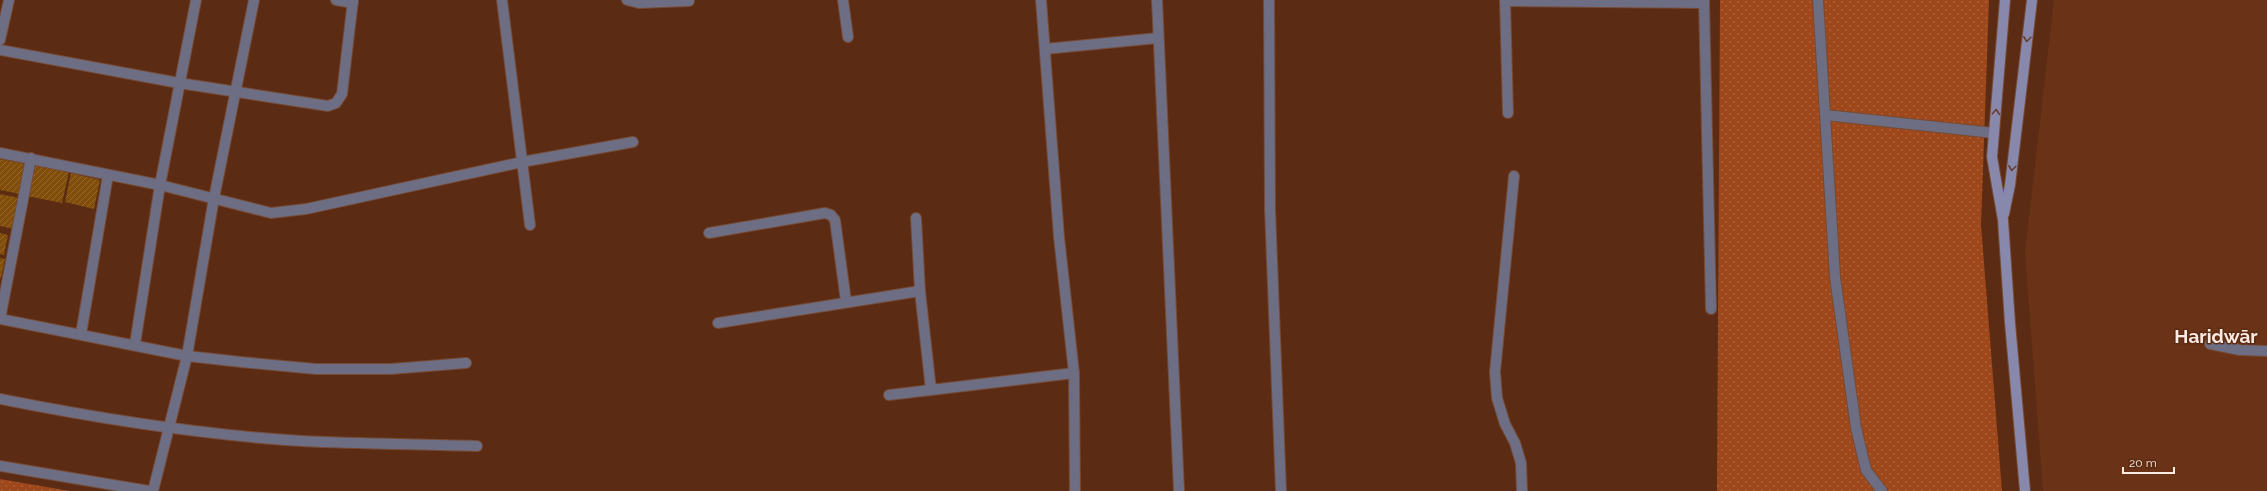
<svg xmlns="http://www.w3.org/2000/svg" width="2267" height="491" viewBox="0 0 2267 491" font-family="Raleway,sans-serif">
<defs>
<pattern id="grass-dots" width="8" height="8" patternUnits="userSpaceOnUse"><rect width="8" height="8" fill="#9d471b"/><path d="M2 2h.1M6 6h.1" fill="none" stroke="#ac623c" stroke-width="1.8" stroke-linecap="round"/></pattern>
<pattern id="building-hatch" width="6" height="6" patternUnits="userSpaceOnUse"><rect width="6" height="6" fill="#814d0a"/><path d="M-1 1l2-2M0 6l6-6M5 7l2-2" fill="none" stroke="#94672d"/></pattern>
</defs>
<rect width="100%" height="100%" fill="#5c2b13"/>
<polygon fill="#6a3216" points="2054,0 2267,0 2267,491 2043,491 2025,252"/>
<g fill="url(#grass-dots)">
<polygon points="1720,0 1989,0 1981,225 2002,491 1717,491"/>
<polygon points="0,479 70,491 0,491"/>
</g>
<g fill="url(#building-hatch)">
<polygon points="0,159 26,164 20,194 0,190"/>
<polygon points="34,164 69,172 62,203 27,196"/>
<polygon points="71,173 100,180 94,209 65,202"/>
<polygon points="0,194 20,198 14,229 0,226"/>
<polygon points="0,233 8,235 4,255 0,254"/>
<polygon points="0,258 5,259 1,278 0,278"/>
</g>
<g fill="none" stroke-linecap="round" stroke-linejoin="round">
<g stroke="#764a34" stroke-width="12">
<g id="lane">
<polyline points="1818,0 1835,277 1856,428 1866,470 1882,491"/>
<polyline points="1825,115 1994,133"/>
<polyline points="2210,344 2240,350 2267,351"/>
</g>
</g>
<g stroke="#764a34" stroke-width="12">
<g id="street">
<polyline points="336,0 353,3"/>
<polyline points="502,0 530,225"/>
<polyline points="627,0 639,3 689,1"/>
<polyline points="843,0 848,37"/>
<polyline points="1041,0 1059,237 1074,373 1075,491"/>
<polyline points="1157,0 1179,491"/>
<polyline points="1269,0 1270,209 1281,491"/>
<polyline points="1505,0 1508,113"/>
<polyline points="1704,0 1711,309"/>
<polyline points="1505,1 1704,3"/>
<polyline points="0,40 9,0"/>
<polyline points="1045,49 1158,38"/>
<polyline points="0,50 179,83 328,106 336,103 342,94 353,0"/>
<polyline points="0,153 160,185 271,213 306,209 522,162 633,142"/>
<polyline points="1514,176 1495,372 1497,398 1505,424 1515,443 1521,463 1522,491"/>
<polyline points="916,218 920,291 931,390"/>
<polyline points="709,233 825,213 831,215 835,220 846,301"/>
<polyline points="0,319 187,356 241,362 316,369 391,369 466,363"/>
<polyline points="0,319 31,158"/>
<polyline points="718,323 920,291"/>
<polyline points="81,334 108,175"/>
<polyline points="135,344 160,185 196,0"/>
<polyline points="889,395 1074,373"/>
<path d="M 0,399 C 100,419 201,435 302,441 C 360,444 419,444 477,446"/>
<polyline points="0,466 149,491"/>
<polyline points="153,491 187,356 214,198 254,0"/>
</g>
</g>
<g stroke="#764a34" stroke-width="12">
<g id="secondary">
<polyline points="2005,0 1992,157 2003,220 2010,323 2025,491"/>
<polyline points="2004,214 2010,185 2032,0"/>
</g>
</g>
<use href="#lane" stroke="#6d6d84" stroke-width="10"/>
<use href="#street" stroke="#6d6d84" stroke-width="10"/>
<use href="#secondary" stroke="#8888ac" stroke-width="10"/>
</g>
<defs><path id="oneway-chevron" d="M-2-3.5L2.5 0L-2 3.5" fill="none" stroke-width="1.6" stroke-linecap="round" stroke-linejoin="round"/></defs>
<g stroke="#653e32">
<use href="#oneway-chevron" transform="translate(2027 39) rotate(97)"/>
<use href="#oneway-chevron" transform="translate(1996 112) rotate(-85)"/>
<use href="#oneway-chevron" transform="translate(2012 168) rotate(97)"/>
</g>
<g text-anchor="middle" stroke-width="3" stroke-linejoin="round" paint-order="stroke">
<g font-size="19" font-weight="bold" fill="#fdeae2" stroke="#5c2b13">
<text x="2216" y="343">Haridwār</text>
</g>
</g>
<path d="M2123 467v6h51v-6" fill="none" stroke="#fdeae2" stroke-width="2"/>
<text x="2129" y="467" font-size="12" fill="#fdeae2" stroke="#5c2b13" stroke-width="3" paint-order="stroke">20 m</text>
</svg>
